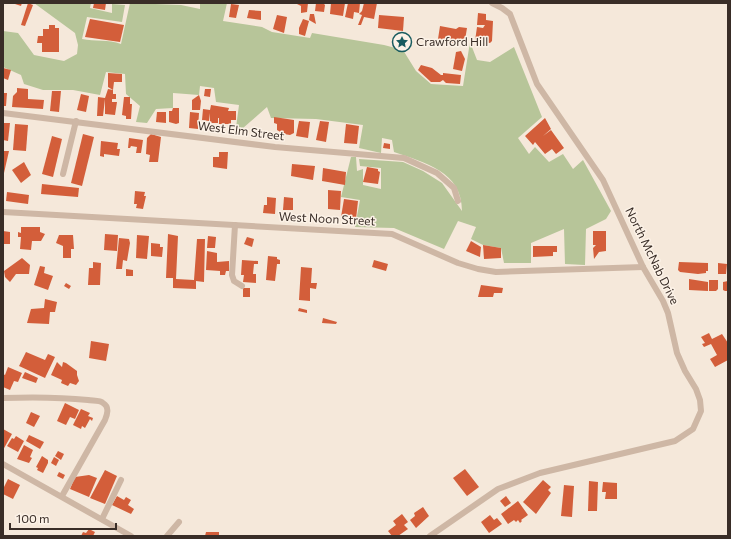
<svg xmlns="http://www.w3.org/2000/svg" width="731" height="539" viewBox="0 0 731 539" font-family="Commissioner,sans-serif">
<rect width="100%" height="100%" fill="#f5e8da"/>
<path fill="#b7c599" d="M 34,3 L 91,3 L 90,8 L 112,13 L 112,4 L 125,5 L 122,22 L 87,17 L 82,39 C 95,42 108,39 121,44 L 130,3 L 181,5 L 200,9 L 200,3 L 227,3 L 223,21 L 262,27 L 272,32 L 310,38 L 312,33 L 384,45 L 403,50 L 416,71 L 431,84 L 463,86 L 470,42 L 477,60 L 490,62 L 514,47 L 542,117 L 518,138 L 529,154 L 535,147 L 549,162 L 563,154 L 573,169 L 583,160 L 611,211 L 606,219 L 586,229 L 585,265 L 565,264 L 564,229 L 531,243 L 531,263 L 504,263 L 501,248 L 483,245 L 471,239 L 476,227 L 458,221 L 444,249 L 394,228 L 355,227 L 360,200 L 341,197 L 351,157 L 356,157 L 357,171 L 363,169 L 363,185 L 381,189 L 381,168 L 360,166 L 359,159 L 403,162 L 423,171 L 442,183 L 462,211 C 462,171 425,163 394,152 L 392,140 L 382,138 L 381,153 L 359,148 L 363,125 L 316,119 L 271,118 L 267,107 L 235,135 L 239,105 L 216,102 L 214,88 L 200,86 L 199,95 L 173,93 L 173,108 L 156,109 L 147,123 L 136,122 L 140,106 L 126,94 L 125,74 L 106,72 L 100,95 L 73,90 L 43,90 L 24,84 L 21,75 L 3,67 L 3,31 L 18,33 L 34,55 L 64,61 L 77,54 L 78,45 L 75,33 Z"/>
<g fill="#d35e3a">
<polygon points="12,3 22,3 21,6"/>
<polygon points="28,3 33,5 25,26 21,25"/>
<polygon points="94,3 106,3 105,10 93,8"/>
<polygon points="295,3 308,3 307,12 301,13 301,6"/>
<polygon points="316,3 326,3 324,4 325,5 324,12 315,11"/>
<polygon points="331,3 345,3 343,16 330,14"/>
<polygon points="348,3 360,3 359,13 354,12 353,19 345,17"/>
<polygon points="364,3 377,3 374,19 364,17 361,25 358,25 362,15 359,14 362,11"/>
<polygon points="231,4 239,5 236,18 229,17"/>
<polygon points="249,10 261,11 261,20 247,18"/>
<polygon points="478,13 486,14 486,20 493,21 492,41 490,43 475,41 477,27 483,28 485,25 477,25"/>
<polygon points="310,14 314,14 316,24 309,20"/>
<polygon points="277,15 287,17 284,33 273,29"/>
<polygon points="379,15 404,17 403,31 378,28"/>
<polygon points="90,19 124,25 120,42 85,37"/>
<polygon points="303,19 309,21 305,36 299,34 299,28"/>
<polygon points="49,25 55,25 55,28 59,28 59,52 42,52 42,43 37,43 38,36 43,36 43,29 49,29"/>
<polygon points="440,26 456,29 459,27 467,28 465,40 459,40 458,44 438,39"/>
<polygon points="461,51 465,59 462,71 453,69 456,52"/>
<polygon points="421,65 432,68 441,75 443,75 443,73 461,75 460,84 446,83 443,80 440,82 431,82 418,70"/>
<polygon points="3,68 11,70 8,80 3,78"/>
<polygon points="108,73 122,74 122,82 114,82 113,90 108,87"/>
<polygon points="17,88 28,89 28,99 44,100 43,109 12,107 13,96 17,92"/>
<polygon points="108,89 113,90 113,94 116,94 116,99 112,99 112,102 117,102 115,115 105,114 105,99 103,116 97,116 98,97 105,98"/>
<polygon points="205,89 211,89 210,97 204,96"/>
<polygon points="52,91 61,91 59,112 50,111"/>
<polygon points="3,93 7,93 6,106 3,106"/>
<polygon points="81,94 89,96 86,112 77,110"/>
<polygon points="199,95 201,101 200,110 192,110 192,100"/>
<polygon points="124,97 130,97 130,104 132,104 131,119 126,119 126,116 122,115"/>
<polygon points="211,105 229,108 228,111 236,111 236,120 231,120 231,124 219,124 219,118 218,118 218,123 210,123 210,113 209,121 202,120 203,109 210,110"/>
<polygon points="173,108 179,108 179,123 176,124 169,122 169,111 172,111"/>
<polygon points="157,112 166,112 166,123 156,122"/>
<polygon points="190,112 199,113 198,129 189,128"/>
<polygon points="274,117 294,120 294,133 290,135 284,134 277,130 277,124 274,123"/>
<polygon points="545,118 551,129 543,136 551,130 564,148 556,154 552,149 545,154 535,142 533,145 525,136"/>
<polygon points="299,121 310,122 308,138 296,136"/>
<polygon points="320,121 329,122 326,142 316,140"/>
<polygon points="3,123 10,123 8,141 3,140"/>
<polygon points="15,124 28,125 26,151 13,150"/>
<polygon points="346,124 359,126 357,144 344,143"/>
<polygon points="83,134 94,137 82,186 71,183"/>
<polygon points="151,134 161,137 158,162 149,162 150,155 146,154 147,138"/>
<polygon points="52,136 62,139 53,177 42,174"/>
<polygon points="129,138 143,140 141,153 136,153 137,147 131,146 130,148 128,148"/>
<polygon points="101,141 118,143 117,149 120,149 119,156 104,154 104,157 100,156"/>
<polygon points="384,143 390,144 390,149 383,148"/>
<polygon points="3,151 9,151 4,173 3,173"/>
<polygon points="219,152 228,152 227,169 213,167 213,157 219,157"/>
<polygon points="24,162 31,175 21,183 12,170"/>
<polygon points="292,164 315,166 313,180 291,176"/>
<polygon points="367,167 378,169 378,171 380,172 378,184 363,182"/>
<polygon points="323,168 346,172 345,185 322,181"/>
<polygon points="42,184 79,188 78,197 41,194"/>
<polygon points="328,190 341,191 340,210 328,209"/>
<polygon points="135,191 145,192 144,196 146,196 143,209 136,208 137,204 134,204"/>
<polygon points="7,192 29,195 28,204 6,201"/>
<polygon points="267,197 276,198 275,214 263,213 264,205 267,205"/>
<polygon points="284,197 293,198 293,210 283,210"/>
<polygon points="344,199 358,201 356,219 341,217"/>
<polygon points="21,227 40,227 40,232 45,234 41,241 32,241 31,250 20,249 21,237 18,237 18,232 21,233"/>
<polygon points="3,231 10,232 10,244 3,244"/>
<polygon points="593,231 606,231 606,251 599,252 594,259 593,248 596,245 593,245"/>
<polygon points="105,234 118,235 117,251 104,250"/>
<polygon points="168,234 178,236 176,279 194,280 197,239 205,239 204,282 196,281 196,289 173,288 173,278 166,278"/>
<polygon points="59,235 73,235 74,249 71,249 71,258 63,258 63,246 56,243"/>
<polygon points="137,235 149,236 147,259 136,258"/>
<polygon points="208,236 216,237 215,248 207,248"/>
<polygon points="247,237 254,239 252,247 244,244"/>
<polygon points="119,238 129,239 130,243 127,261 123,260 122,269 116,269"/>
<polygon points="471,241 481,247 480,257 466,251"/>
<polygon points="151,243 160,244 160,247 163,247 162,257 151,256"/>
<polygon points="483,245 501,248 501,258 484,259"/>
<polygon points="533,246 557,246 557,252 553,252 553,256 533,257"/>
<polygon points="207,251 217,253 217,262 229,261 229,271 226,271 225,275 220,275 220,271 206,270"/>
<polygon points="268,256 277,257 277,259 280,260 280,264 277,264 275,281 266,280"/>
<polygon points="22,258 30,265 29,274 16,274 10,282 5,277 4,271"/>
<polygon points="242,260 258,261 258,264 254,264 253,274 256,274 256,283 243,282 244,275 241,275"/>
<polygon points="374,260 388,264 386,271 372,267"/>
<polygon points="93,262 101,263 100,285 88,285 89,268 93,268"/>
<polygon points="679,262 708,263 708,271 706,271 706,273 698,274 680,272 678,270"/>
<polygon points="718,263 727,264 726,274 718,274"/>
<polygon points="40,266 45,267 44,273 53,276 48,290 34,285"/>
<polygon points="301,267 312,268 311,283 317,283 316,289 310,288 310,301 299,300"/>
<polygon points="126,269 133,270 133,276 126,276"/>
<polygon points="689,279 708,282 708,291 689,290"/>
<polygon points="709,280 718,280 718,289 716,291 709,291"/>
<polygon points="728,281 728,291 725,291 723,290 723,282"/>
<polygon points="66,283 71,286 69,289 64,286"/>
<polygon points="481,285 503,288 502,293 494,293 493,297 478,297"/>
<rect x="243" y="288" width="7" height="9"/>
<polygon points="45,299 57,302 55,312 50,312 49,324 27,323 31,309 44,308"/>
<polygon points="299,308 307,310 307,313 298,311"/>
<polygon points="323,318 337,322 336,324 322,323"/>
<polygon points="709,333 712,339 722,334 728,343 728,360 715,367 710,359 717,355 711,344 704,347 702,344 705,343 701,337"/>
<polygon points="91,341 109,344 106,361 89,358"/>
<polygon points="26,352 45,360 48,354 55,357 45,378 19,366"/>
<polygon points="57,362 62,367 63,362 66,363 77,371 77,375 79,381 76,385 70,383 68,386 61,383 62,380 51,375"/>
<polygon points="8,367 22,373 18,382 14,381 10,390 3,387 3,374 5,375"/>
<polygon points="25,372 38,378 36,383 22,378"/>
<polygon points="65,403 79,410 75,419 70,417 66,425 57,421"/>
<polygon points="81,409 90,413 88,416 93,418 92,421 90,419 85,428 82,426 81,429 73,425"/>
<polygon points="31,412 40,416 34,427 26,423"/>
<polygon points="3,429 12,434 3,450"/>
<polygon points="29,435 44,442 40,449 26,441"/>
<polygon points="16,436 24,441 18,452 7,446 12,438 14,439"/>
<polygon points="24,445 33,450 30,457 32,458 29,463 17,459"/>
<polygon points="58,451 64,454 61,460 55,456"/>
<polygon points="42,456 48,460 48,463 43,473 37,470 38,468 36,467"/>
<polygon points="54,457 59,460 56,466 51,463"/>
<polygon points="465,469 479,487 467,496 453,478"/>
<polygon points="105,470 117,476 105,504 90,498"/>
<polygon points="59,472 65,475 63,479 57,476"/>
<polygon points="89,475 97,478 89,497 70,489 75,477"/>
<polygon points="8,479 20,485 13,499 3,494 3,489"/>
<polygon points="543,480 551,487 548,490 551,493 536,514 523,502"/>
<polygon points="589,481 598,482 597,511 588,511"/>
<polygon points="603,482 617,483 617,499 605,499 606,492 602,492"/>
<polygon points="564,485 574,486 572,517 561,516"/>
<polygon points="117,496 124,500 126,497 131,500 128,505 134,509 131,514 112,505"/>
<polygon points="506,496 511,503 505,507 500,501"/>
<polygon points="518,501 528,515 521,520 522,521 520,523 518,520 516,522 514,520 508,524 501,514"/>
<polygon points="423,507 429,516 416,528 410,520 415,516 414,513"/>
<polygon points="402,514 408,522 404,525 408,529 398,536 392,536 388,531 396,525 393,521"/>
<polygon points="490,515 494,520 497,518 502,524 489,533 481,522"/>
<polygon points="89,529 95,532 93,536 81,536 83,532 86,533"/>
<polygon points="206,532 219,532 219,536 205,536"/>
</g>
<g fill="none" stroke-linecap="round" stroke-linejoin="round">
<g stroke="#ceb7a5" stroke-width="6">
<polyline points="3,113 275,147 404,158 437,173 454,188 458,201"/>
<polyline points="63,174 76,121"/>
<polyline points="3,212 392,234 458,263 478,269 496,272 643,267"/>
<polyline points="235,225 232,275 234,281 242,286"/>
<path d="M 3,398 C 32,397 59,397 88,400 C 92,401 100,400 103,403 C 110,407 107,415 105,420 L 62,496"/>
<polyline points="3,464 131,536"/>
<polyline points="102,519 121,480"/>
<polyline points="167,536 179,522"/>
<polyline points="430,536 498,489 540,473 675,441 693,429 701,411 700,400 696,389 685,371 677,353 668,313 663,301 643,267 603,180 537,84 510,14 502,8 492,3"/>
</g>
</g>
<defs>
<g id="sight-ring" transform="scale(1)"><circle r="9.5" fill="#fcf2e7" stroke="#185b5f" stroke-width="1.5"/><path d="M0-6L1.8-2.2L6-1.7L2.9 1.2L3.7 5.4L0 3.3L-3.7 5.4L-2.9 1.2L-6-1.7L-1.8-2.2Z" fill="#185b5f"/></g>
</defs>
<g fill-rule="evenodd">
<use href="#sight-ring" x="402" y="42"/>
</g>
<g text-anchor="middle" stroke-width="3" stroke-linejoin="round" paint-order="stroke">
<g font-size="12" fill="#392d27" stroke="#fcf2e7" text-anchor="start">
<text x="416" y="46">Crawford Hill</text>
</g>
<g font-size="12" fill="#392d27" stroke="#fcf2e7">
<text transform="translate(241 131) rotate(7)" y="4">West Elm Street</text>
<text transform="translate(327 219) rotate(3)" y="4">West Noon Street</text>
<text transform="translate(652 256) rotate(64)" y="4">North McNab Drive</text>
</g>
</g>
<rect width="731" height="539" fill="none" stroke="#392d27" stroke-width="8"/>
<path d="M10 523v6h106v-6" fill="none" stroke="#392d27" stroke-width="2"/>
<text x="16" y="523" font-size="12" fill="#392d27" stroke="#fcf2e7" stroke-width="3" paint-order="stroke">100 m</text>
</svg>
